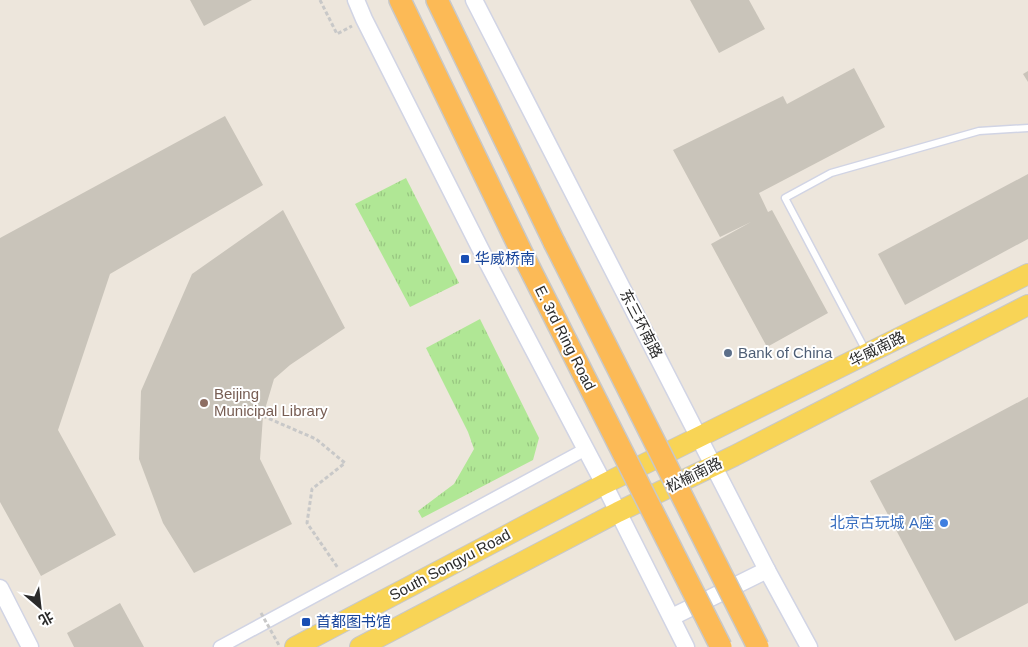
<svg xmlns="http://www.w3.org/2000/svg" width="1028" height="647" viewBox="0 0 1028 647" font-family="Arial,'Noto Sans SC',sans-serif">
<defs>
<pattern id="grass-tufts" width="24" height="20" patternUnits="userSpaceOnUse" patternTransform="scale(1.25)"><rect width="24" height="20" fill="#b0e795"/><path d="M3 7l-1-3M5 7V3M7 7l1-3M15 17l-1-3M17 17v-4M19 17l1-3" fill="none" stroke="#98c681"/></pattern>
</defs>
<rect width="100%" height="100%" fill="#ede6dc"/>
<g fill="url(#grass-tufts)">
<polygon points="406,178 459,283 410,307 355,204"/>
<polygon points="480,319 539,438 533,460 422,518 418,511 454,484 474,449 468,432 426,348"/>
</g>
<g fill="#c9c4ba">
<polygon points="190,0 252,0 204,26"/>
<polygon points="690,0 749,0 765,29 719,53"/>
<polygon points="854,68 885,127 759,193 768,212 772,210 828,313 767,347 711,244 751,222 720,237 673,150 783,96 787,104"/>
<polygon points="1028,71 1028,82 1023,74"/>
<polygon points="225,116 263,185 110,274 58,430 116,535 41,576 0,502 0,238"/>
<polygon points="1028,174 1028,239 905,305 878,254"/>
<polygon points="283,210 345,328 290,365 274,379 263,416 260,459 292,524 194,573 163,523 139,459 141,391 192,274"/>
<polygon points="1028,397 1028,603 955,641 870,481"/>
<polygon points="120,603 144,647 74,647 67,633"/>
</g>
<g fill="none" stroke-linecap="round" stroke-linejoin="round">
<g stroke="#d1d4e4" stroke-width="9">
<polyline id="service" points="866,351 785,198 831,173 979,131 1028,128"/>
</g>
<g stroke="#d1d4e4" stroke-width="15">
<polyline id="minor" points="220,647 586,449"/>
</g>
<g stroke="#d1d4e4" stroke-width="19">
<g id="tertiary">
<polyline points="356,0 364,19 484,256 604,484 686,647"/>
<polyline points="474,0 767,570 809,647"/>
<polyline points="0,588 30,647"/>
<polyline points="672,617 767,570"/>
</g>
</g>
<g stroke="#c8c8c8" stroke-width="22">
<g id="primary">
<polyline points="295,647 604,484 1028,274"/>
<polyline points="360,647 618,512 734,456 1028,305"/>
</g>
</g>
<g stroke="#c8c8c8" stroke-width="24">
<g id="trunk">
<polyline points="400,0 523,255"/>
<polyline points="437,0 554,242"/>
</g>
</g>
<g stroke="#c8c8c8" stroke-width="3" stroke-dasharray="4 2.5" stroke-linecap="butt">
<polyline points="320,0 337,34 352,26"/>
<polyline points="263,416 316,439 345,463 312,489 307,523 338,568"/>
</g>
<use href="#service" stroke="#fff" stroke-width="6"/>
<use href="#minor" stroke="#fff" stroke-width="12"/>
<use href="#tertiary" stroke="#fff" stroke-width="16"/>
<use href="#primary" stroke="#f8d456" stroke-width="20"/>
<use href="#trunk" stroke="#fcba56" stroke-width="21"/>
<g stroke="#c8c8c8" stroke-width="24" stroke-linecap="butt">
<g id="trunk-bridge">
<polyline points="554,242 758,647"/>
<polyline points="523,255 721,647"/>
</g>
</g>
<polyline stroke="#c8c8c8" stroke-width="3" stroke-dasharray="4 2.5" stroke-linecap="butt" points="261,613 280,647"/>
<use href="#trunk-bridge" stroke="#fcba56" stroke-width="21"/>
</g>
<g fill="#1a4fb4" stroke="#fff" stroke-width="2">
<rect x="460" y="254" width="10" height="10" rx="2.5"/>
<rect x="301" y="617" width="10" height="10" rx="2.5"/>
</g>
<circle fill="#5c6f8a" stroke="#fff" stroke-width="2" cx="728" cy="353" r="5"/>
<circle fill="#8d6e63" stroke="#fff" stroke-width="2" cx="204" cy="403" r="5"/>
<circle fill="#3f7fe0" stroke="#fff" stroke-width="2" cx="944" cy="523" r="5"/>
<g text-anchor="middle" stroke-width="4" stroke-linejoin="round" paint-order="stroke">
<g font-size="15" fill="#164399" stroke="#fff" text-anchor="start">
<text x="475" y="264">华威桥南</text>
<text x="316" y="627">首都图书馆</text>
</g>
<g font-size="15" fill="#2b2b2b" stroke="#fff">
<text transform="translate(641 324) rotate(63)" y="5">东三环南路</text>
<text transform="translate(565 338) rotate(63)" y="5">E. 3rd Ring Road</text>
<text transform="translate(877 349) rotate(-26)" y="5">华威南路</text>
<text transform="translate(694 475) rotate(-26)" y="5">松榆南路</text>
<text transform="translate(450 565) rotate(-28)" y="5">South Songyu Road</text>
</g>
<g font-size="15" fill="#4e5e75" stroke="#fff" text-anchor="start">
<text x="738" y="358">Bank of China</text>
</g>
<g font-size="15" fill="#785e54" stroke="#fff" text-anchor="start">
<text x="214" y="399">Beijing<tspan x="214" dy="17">Municipal Library</tspan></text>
</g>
<g font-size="15" fill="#366cbe" stroke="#fff" text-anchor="end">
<text x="934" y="528">北京古玩城 A座</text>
</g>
</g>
<g transform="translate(40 607) rotate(152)" stroke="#ffffff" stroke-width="4" paint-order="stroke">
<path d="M0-4L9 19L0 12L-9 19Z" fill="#2b2b2b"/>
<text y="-8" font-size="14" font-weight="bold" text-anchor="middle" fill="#2b2b2b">北</text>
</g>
</svg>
